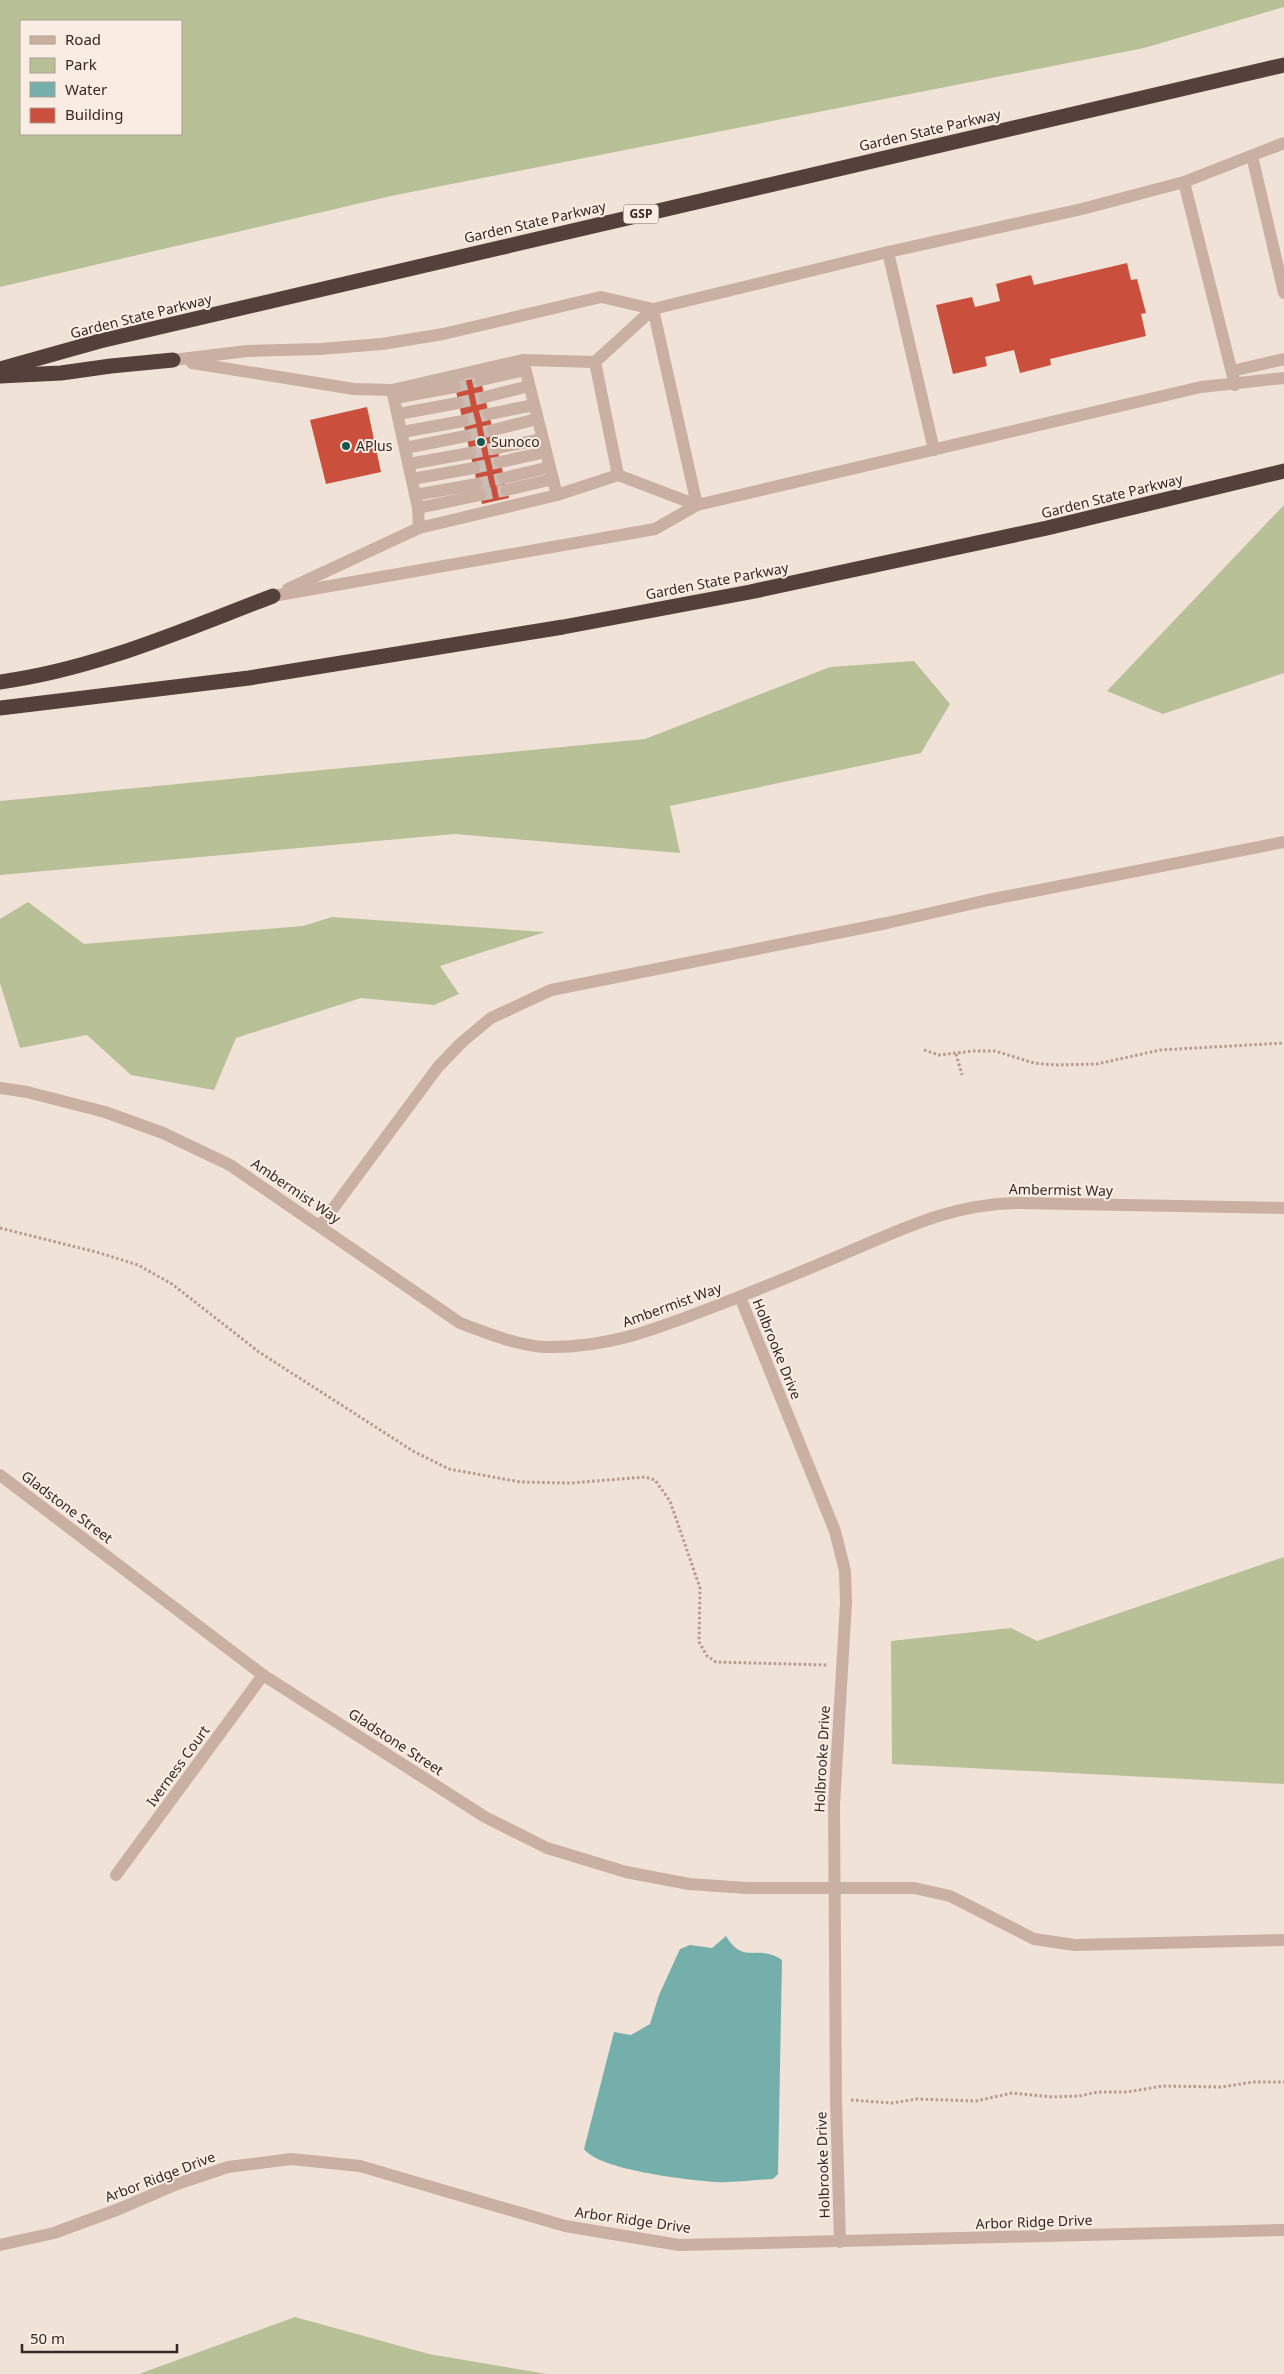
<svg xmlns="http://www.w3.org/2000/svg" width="1284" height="2374" viewBox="0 0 1284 2374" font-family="'Noto Sans',sans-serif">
<rect width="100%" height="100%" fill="#f1e2d7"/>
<g fill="#b7c097" fill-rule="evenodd">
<path d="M 0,0 L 1284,0 L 1284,7 L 1144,48 L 391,196 L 0,287 ZM 21,21 L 181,21 L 181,134 L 21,134 Z"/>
<polygon points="1284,505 1284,673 1163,714 1107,691"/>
<polygon points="914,661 950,704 921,753 670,806 680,853 455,834 0,875 0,801 645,739 830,667"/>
<polygon points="28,902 84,944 303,926 332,917 545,932 440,966 459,994 434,1005 361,998 236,1038 214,1090 131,1075 87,1035 20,1048 0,983 0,919"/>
<polygon points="1284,1557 1284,1784 892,1764 891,1641 1011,1628 1037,1641"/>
<polygon points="295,2317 429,2354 547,2374 139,2374"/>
</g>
<path fill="#75afac" d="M 726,1936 C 744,1966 758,1943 782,1960 L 778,2174 L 773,2179 C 754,2180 734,2183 715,2182 C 688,2180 599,2170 584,2149 L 614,2032 L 631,2035 L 650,2024 L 659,1995 L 680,1949 L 690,1945 L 712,1948 Z"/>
<g fill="#ca503d">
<polygon points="1127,263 1131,280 1137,279 1146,313 1141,314 1146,336 1050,359 1051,365 1020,373 1014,350 985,357 987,366 953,374 936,305 972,297 975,307 1000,301 996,284 1031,275 1034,285"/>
<polygon points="480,377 509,498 482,504 454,383"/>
<polygon points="367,407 381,472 326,484 310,420"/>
</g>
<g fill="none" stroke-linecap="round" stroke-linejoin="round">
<g stroke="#cbbdb3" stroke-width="12" stroke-dasharray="12 6" stroke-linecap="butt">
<polyline points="455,387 481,380"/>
<polyline points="458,403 485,397"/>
<polyline points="463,421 489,414"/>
<polyline points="466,436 493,430"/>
<polyline points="470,453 497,448"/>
<polyline points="474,468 500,462"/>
<polyline points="477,484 504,478"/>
<polyline points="480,495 507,490"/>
</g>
<g stroke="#b59a8d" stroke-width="3" stroke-dasharray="2.5 2.5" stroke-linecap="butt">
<polyline points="924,1050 939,1055 973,1051 995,1051 1034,1063 1055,1065 1097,1064 1160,1050 1284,1043"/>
<polyline points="956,1054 962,1075"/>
<polyline points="0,1228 100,1253 138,1265 172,1284 259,1352 413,1451 449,1469 520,1482 571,1483 645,1477 655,1480 670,1501 700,1588 699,1642 707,1656 716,1662 827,1665"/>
<polyline points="851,2100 892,2103 917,2099 976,2101 1012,2093 1053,2097 1079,2096 1098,2092 1127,2092 1163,2086 1222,2087 1253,2082 1284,2082"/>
</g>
<g stroke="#c9b0a3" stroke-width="12">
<polyline points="1252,156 1284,293"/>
<polyline points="1184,182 1235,385"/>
<polyline points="888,252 934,450"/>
<polyline points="173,360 247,351 320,349 382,344 443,334 601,297 653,309 888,252 1082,209 1184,182 1284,143"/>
<polyline points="523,360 557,495"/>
<polyline points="595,362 618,475"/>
<polyline points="192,363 354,389 392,390 523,360 595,362 653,309 697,505"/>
<polyline points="1232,371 1284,359"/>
<polyline points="481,380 525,370"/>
<polyline points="392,390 418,508 419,528"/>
<polyline points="485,397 529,386"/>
<polyline points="395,398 455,387"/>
<polyline points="398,414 458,403"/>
<polyline points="489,414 534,405"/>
<polyline points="493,430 537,419"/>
<polyline points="402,432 463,421"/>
<polyline points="405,448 466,436"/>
<polyline points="497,448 542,439"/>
<polyline points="500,462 546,452"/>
<polyline points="409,464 470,453"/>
<polyline points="504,478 550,467"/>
<polyline points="412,479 474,468"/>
<polyline points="507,490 553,479"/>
<polyline points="415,495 477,484"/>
<polyline points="418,508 480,495"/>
<polyline points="288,589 419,528 557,495 618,475 697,505"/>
<polyline points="273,596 655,529 697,505 1201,387 1284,378"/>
<path d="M 0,1088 L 27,1092 L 105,1112 L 163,1133 L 230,1165 L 460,1323 C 486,1333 519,1346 547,1347 C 608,1348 653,1330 708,1309 C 760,1289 811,1268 862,1246 C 915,1223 959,1204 1017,1203 L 1284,1208"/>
<polyline points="320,1226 438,1067 461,1043 491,1018 551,990 887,923 988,900 1284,842"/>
<polyline points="740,1297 835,1531 845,1571 846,1603 834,1805 836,2100 840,2242"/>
<polyline points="0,1475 263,1675 485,1817 547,1848 626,1872 689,1884 747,1888 914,1888 950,1896 1034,1939 1075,1945 1284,1940"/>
<polyline points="116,1875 263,1675"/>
<polyline points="0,2245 54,2233 119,2209 177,2184 228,2167 291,2159 360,2166 565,2226 679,2245 1284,2230"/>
</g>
<g stroke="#55413c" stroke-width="15">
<polyline points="0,369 100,341 1284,65"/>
<polyline points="0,376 61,373 111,366 173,360"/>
<path d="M 0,682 C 96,669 183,630 273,596"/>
<polyline points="0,708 249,678 563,627 750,592 1047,528 1284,471"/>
</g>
</g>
<g fill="#1a5654" stroke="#f9ede3" stroke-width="2">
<circle cx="481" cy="442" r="5"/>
<circle cx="346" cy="446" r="5"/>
</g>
<g text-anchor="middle" stroke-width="4" stroke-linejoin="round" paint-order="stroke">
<rect fill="#f9ede3" stroke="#6f635e" stroke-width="1" x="623.5" y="204.5" width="35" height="19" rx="4"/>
<g font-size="12" font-weight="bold" fill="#342825">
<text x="641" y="218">GSP</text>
</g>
<g font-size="14" fill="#342825" stroke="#f9ede3">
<text transform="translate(930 130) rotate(-13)" y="5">Garden State Parkway</text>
<text transform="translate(535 222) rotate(-13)" y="5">Garden State Parkway</text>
<text transform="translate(141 316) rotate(-14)" y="5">Garden State Parkway</text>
<text transform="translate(1112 496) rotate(-14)" y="5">Garden State Parkway</text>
<text transform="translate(717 581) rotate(-11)" y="5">Garden State Parkway</text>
<text transform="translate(1061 1190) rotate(1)" y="5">Ambermist Way</text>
<text transform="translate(296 1191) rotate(34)" y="5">Ambermist Way</text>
<text transform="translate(672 1305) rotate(-20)" y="5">Ambermist Way</text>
<text transform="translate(777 1349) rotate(68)" y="5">Holbrooke Drive</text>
<text transform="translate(67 1507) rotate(37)" y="5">Gladstone Street</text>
<text transform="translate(396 1742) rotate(33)" y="5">Gladstone Street</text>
<text transform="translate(822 1759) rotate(-87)" y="5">Holbrooke Drive</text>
<text transform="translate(178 1766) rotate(-54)" y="5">Iverness Court</text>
<text transform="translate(823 2165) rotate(-92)" y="5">Holbrooke Drive</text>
<text transform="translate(160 2177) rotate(-21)" y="5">Arbor Ridge Drive</text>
<text transform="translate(633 2220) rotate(8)" y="5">Arbor Ridge Drive</text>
<text transform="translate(1034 2222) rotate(-2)" y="5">Arbor Ridge Drive</text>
</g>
<g font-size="14" fill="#342825" stroke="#f9ede3" text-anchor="start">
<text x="491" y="447">Sunoco</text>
<text x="356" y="451">APlus</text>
</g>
</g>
<rect x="20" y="20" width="162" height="115" fill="#f9ede3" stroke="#aa9e97"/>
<rect x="30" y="36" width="25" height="8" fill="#c9b0a3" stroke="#aa9e97"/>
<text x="65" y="45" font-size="15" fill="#342825">Road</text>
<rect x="30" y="58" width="25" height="15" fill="#b7c097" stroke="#aa9e97"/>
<text x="65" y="70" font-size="15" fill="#342825">Park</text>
<rect x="30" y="82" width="25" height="15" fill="#75afac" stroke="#aa9e97"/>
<text x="65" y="95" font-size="15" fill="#342825">Water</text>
<rect x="30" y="108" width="25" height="15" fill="#ca503d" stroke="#aa9e97"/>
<text x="65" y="120" font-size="15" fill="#342825">Building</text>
<path d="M22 2344v8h155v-8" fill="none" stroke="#342825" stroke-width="2.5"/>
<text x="30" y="2344" font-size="15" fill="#342825" stroke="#f9ede3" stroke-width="4" paint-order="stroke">50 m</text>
</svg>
